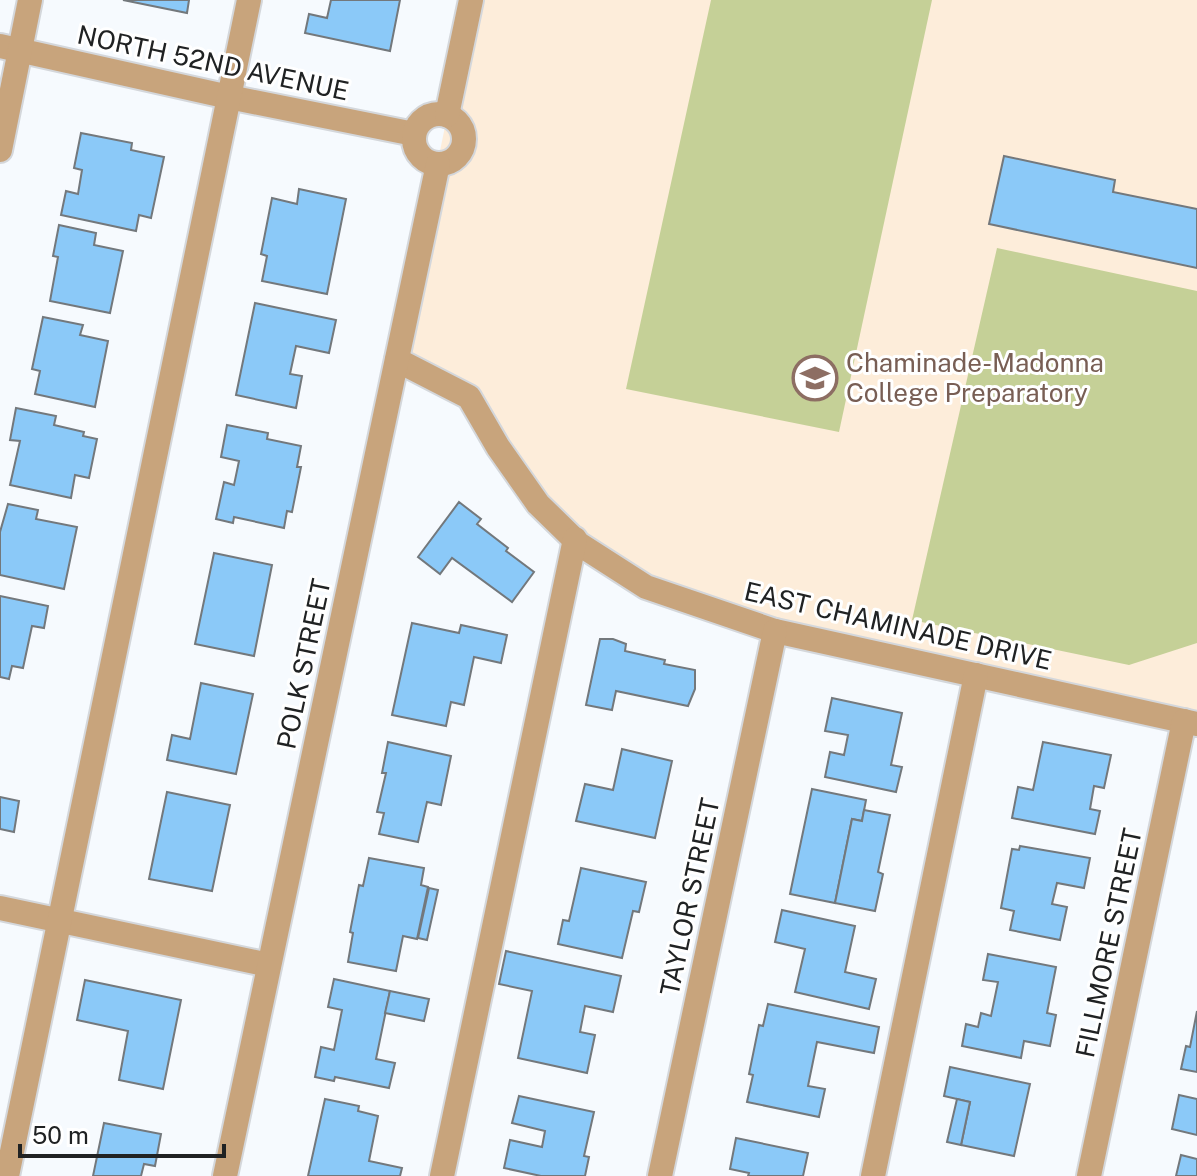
<svg xmlns="http://www.w3.org/2000/svg" width="1197" height="1176" viewBox="0 0 1197 1176" font-family="'Public Sans',sans-serif">
<rect width="100%" height="100%" fill="#f6fafe"/>
<polygon fill="#fdedda" points="471,0 1197,0 1197,720 775,631 579,544 469,397 397,360"/>
<g fill="#c5d097">
<polygon points="711,0 932,0 839,432 626,389"/>
<polygon points="997,248 1197,291 1197,643 1129,665 912,620"/>
</g>
<g fill="#8bc9f8" stroke="#73787c" stroke-width="2">
<polygon points="123,0 189,0 187,13"/>
<polygon points="331,0 400,0 390,51 305,33 309,14 327,18"/>
<polygon points="81,133 132,143 131,150 164,157 151,218 139,215 136,231 61,215 66,191 78,194 82,170 74,168"/>
<polygon points="1004,156 1115,180 1113,192 1197,209 1197,268 989,224"/>
<polygon points="299,189 346,199 327,294 262,281 267,256 261,254 272,198 297,204"/>
<polygon points="59,225 96,233 94,245 123,251 110,313 50,301 58,257 53,256"/>
<polygon points="255,303 336,320 329,353 296,346 290,374 302,376 296,408 236,395"/>
<polygon points="43,317 83,325 80,335 108,341 95,407 35,394 40,371 32,369"/>
<polygon points="16,408 56,416 54,425 84,432 83,436 97,439 89,478 75,475 71,498 10,485 20,441 10,440"/>
<polygon points="227,425 268,433 267,439 301,446 297,467 301,467 292,512 287,511 284,528 234,517 233,523 216,519 224,482 234,485 239,461 221,457"/>
<polygon points="459,502 481,519 477,524 508,548 506,551 534,572 512,602 452,558 440,574 418,557"/>
<polygon points="8,504 38,510 36,519 77,527 64,589 0,575 0,532"/>
<polygon points="214,553 272,565 254,656 195,644"/>
<polygon points="0,596 48,606 44,628 32,626 23,668 12,666 9,679 0,677"/>
<polygon points="412,623 459,633 461,625 507,635 501,663 474,657 464,705 451,702 446,726 392,715"/>
<polygon points="600,639 613,639 626,644 625,651 665,660 664,664 695,670 695,689 688,706 616,691 612,710 586,705"/>
<polygon points="201,683 253,694 236,774 167,760 172,735 190,739"/>
<polygon points="832,698 902,713 891,765 902,767 896,792 825,777 830,752 844,755 848,735 825,731"/>
<polygon points="388,742 451,756 441,805 427,802 418,842 379,834 384,813 377,812 386,773 382,773"/>
<polygon points="1043,742 1111,755 1104,788 1094,786 1090,809 1100,811 1095,834 1012,818 1018,787 1033,790"/>
<polygon points="622,749 672,761 655,838 576,821 585,784 613,790"/>
<polygon points="812,789 866,800 862,821 852,819 835,903 790,894"/>
<polygon points="167,792 230,805 212,891 149,879"/>
<polygon points="0,797 19,801 14,832 0,829"/>
<polygon points="864,810 890,815 878,872 883,874 875,911 835,903 852,819 862,821"/>
<polygon points="1020,846 1090,858 1084,888 1057,883 1052,904 1067,907 1060,940 1010,930 1014,911 1001,908 1012,849 1019,850"/>
<polygon points="369,858 424,868 421,885 428,887 417,939 403,936 396,971 348,962 353,933 350,932 359,885 363,886"/>
<polygon points="581,868 646,882 639,912 633,911 622,958 558,944 563,920 569,921"/>
<polygon points="429,888 438,890 427,940 418,938"/>
<polygon points="782,910 855,926 845,972 876,979 869,1009 795,992 805,949 775,942"/>
<polygon points="506,951 621,976 613,1012 585,1006 580,1032 595,1035 587,1073 518,1058 532,991 499,984"/>
<polygon points="988,954 1056,967 1047,1013 1056,1015 1050,1046 1024,1041 1021,1058 962,1046 966,1024 978,1027 981,1013 991,1016 998,982 983,980"/>
<polygon points="334,979 390,991 376,1059 395,1063 389,1088 335,1077 334,1081 315,1077 321,1047 334,1050 342,1010 328,1007"/>
<polygon points="85,980 181,1000 163,1089 119,1080 128,1031 77,1020"/>
<polygon points="390,991 429,999 424,1021 385,1013"/>
<polygon points="768,1004 879,1027 874,1053 817,1042 808,1086 825,1089 819,1117 747,1102 753,1075 749,1074 759,1025 763,1026"/>
<polygon points="1197,1011 1197,1072 1181,1069 1186,1046 1190,1047"/>
<polygon points="950,1067 1030,1084 1014,1156 961,1145 970,1102 944,1096"/>
<polygon points="1179,1095 1197,1099 1197,1135 1172,1129"/>
<polygon points="519,1096 594,1112 584,1156 589,1157 585,1176 541,1176 504,1168 510,1140 542,1147 545,1131 512,1123"/>
<polygon points="325,1099 359,1106 358,1111 378,1116 369,1161 402,1168 400,1176 308,1176"/>
<polygon points="957,1099 970,1102 961,1145 947,1142"/>
<polygon points="104,1123 161,1134 155,1166 144,1164 141,1176 93,1176"/>
<polygon points="736,1138 808,1153 803,1176 748,1176 749,1173 730,1169"/>
<polygon points="1181,1155 1197,1159 1197,1176 1176,1176"/>
</g>
<g fill="none" stroke-linecap="round" stroke-linejoin="round">
<g stroke="#d4d7db" stroke-width="28">
<g id="minor">
<polyline points="0,46 229,97 414,134"/>
<circle cx="439" cy="139" r="25"/>
<polyline points="447,115 471,0"/>
<polyline points="0,150 30,0"/>
<polyline points="397,360 469,397 498,447 538,504 579,544 646,587 775,631 1197,724"/>
<polyline points="0,908 269,965"/>
<polyline points="7,1176 249,0"/>
<polyline points="225,1176 438,164"/>
<polyline points="442,1176 575,539"/>
<polyline points="660,1176 775,631"/>
<polyline points="873,1176 976,675"/>
<polyline points="1089,1176 1184,721"/>
</g>
</g>
<use href="#minor" stroke="#c8a47c" stroke-width="24"/>
</g>
<defs>
<g id="school-ring" transform="scale(2.3)"><circle r="9.5" fill="#fff" stroke="#8d6e63" stroke-width="1.5"/><path d="M0-5L7-2L0 1L-7-2ZM-4 1L0 2.5L4 1V4Q0 6-4 4Z" fill="#8d6e63"/></g>
</defs>
<g fill-rule="evenodd">
<use href="#school-ring" x="815" y="378"/>
</g>
<g text-anchor="middle" stroke-width="6" stroke-linejoin="round" paint-order="stroke">
<g font-size="26" fill="#202223" stroke="#fff">
<text transform="translate(213 63) rotate(12)" y="9">NORTH 52ND AVENUE</text>
<text transform="translate(898 626) rotate(13)" y="9">EAST CHAMINADE DRIVE</text>
<text transform="translate(304 664) rotate(-78)" y="9">POLK STREET</text>
<text transform="translate(690 897) rotate(-78)" y="9">TAYLOR STREET</text>
<text transform="translate(1109 943) rotate(-78)" y="9">FILLMORE STREET</text>
</g>
<g font-size="26" fill="#785e54" stroke="#fff" text-anchor="start">
<text x="846" y="372">Chaminade-Madonna<tspan x="846" dy="30">College Preparatory</tspan></text>
</g>
</g>
<path d="M20 1144v12h204v-12" fill="none" stroke="#202223" stroke-width="4"/>
<text x="32" y="1144" font-size="24" fill="#202223" stroke="#ffffff" stroke-width="6" paint-order="stroke">50 m</text>
</svg>
